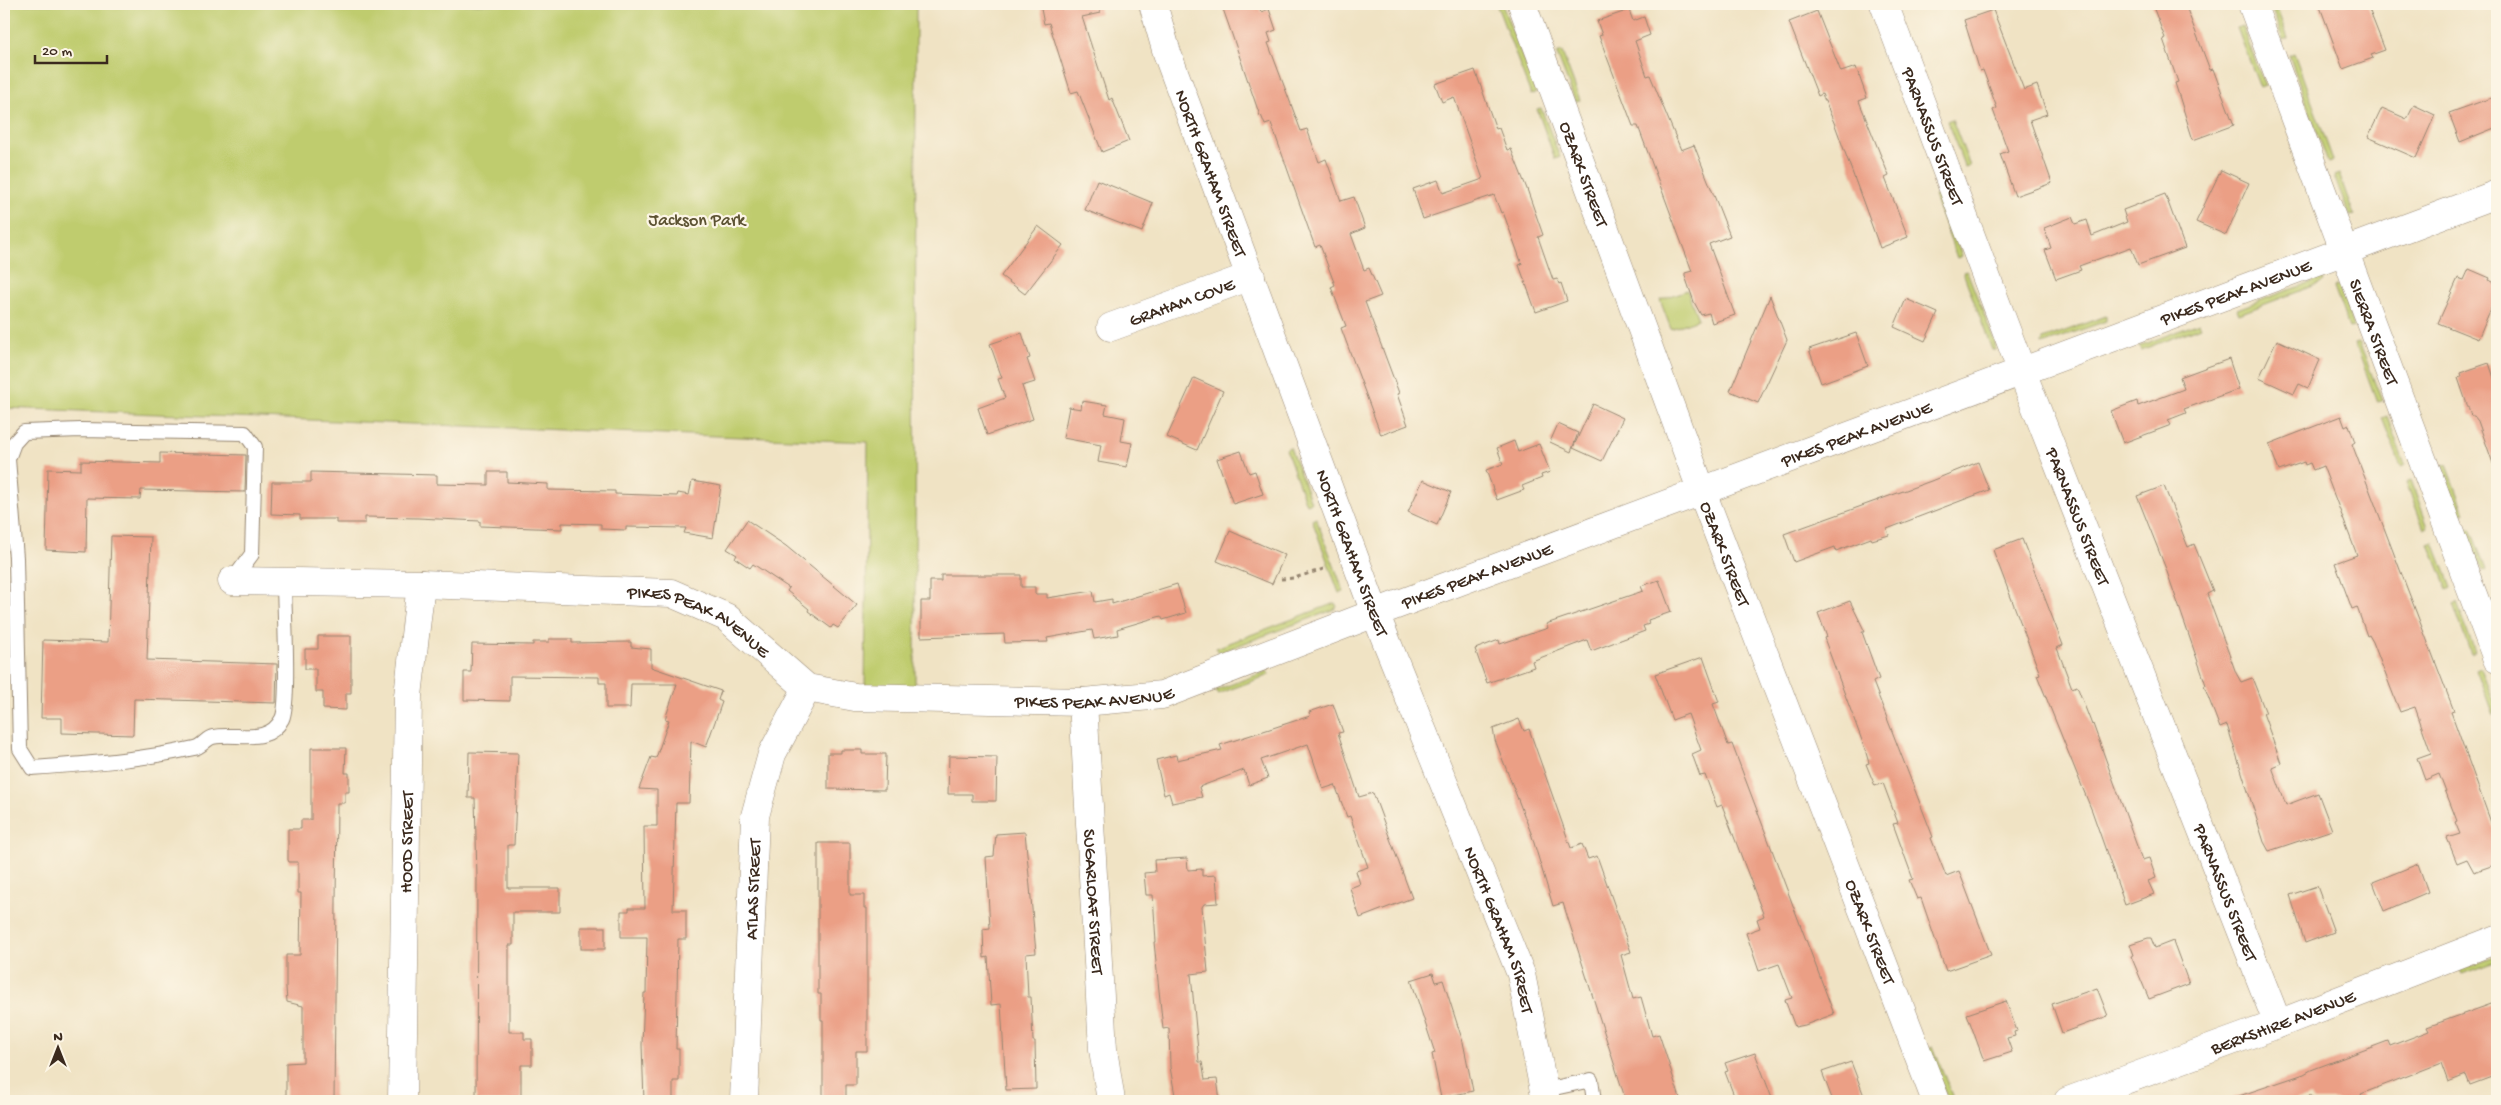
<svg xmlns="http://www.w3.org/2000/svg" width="2501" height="1105" viewBox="0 0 2501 1105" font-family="'Gochi Hand',sans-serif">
<rect width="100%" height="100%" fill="#fcf5e5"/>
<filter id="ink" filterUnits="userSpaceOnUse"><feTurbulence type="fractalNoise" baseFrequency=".02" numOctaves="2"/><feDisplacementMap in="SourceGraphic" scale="10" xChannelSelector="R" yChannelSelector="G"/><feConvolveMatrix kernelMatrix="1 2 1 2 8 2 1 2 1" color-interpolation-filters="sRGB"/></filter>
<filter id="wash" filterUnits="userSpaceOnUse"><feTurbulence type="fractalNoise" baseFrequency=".0096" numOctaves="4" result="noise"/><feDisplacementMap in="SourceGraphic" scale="20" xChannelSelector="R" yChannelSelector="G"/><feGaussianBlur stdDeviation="1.12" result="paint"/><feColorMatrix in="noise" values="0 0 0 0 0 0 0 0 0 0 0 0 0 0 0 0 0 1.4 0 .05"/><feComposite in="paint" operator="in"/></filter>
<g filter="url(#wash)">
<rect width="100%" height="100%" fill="#f0e3c4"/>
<g fill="#bfcc6e" stroke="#7d7b46">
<polygon points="4,4 916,4 915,688 865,688 868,442 4,408"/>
<polygon points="1502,4 1536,93 1531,95 1497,6"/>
<polygon points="2270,4 2275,4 2288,38 2283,40"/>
<polygon points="2242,26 2265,86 2260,88 2237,28"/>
<polygon points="1562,52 1580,100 1575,101 1557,54"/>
<polygon points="2294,53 2333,160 2328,162 2289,55"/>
<polygon points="1541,108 1560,157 1555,159 1537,109"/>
<polygon points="1952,119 1970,166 1965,168 1947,121"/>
<polygon points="2339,174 2354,215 2350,216 2334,176"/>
<polygon points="1939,195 1962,256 1957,258 1934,196"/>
<polygon points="1967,271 1995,343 1996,350 1992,350 1963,272"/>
<polygon points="2319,279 2323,279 2324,282 2239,314 2237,309"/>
<polygon points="2337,285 2340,288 2354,327 2349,328 2334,287"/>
<polygon points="1687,290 1698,319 1671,329 1660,300"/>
<polygon points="2106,316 2106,321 2042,344 2043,339"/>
<polygon points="2199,323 2201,327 2141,350 2139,346"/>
<polygon points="2359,342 2382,401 2377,402 2355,343"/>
<polygon points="2387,416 2405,465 2401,467 2382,418"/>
<polygon points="1290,447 1311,502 1306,504 1286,449"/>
<polygon points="2447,465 2465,513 2460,515 2442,466"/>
<polygon points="2411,480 2428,527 2424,529 2406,482"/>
<polygon points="1316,518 1344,592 1339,593 1312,520"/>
<polygon points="2470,528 2486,569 2482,571 2466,529"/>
<polygon points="2434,542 2451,587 2447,589 2429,544"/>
<polygon points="1335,603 1337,607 1333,610 1218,653 1216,648"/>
<polygon points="2457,603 2475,652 2471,654 2453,605"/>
<polygon points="2481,667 2497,712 2493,715 2476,669"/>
<polygon points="1267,671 1269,675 1218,694 1216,690"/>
<polygon points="2497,956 2497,961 2462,974 2460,970"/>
<polygon points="1933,1046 1954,1101 1948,1101 1928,1048"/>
</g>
<g id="blocks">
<g fill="#eb9f85">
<polygon points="1040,4 1099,4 1100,13 1082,17 1109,100 1112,98 1129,141 1102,152 1078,91 1071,93 1049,23 1044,24"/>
<polygon points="1238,4 1258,4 1261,12 1269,9 1276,30 1268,33 1271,42 1268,43 1301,131 1307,129 1319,162 1326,159 1341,201 1354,197 1365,228 1351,234 1364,270 1369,268 1381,296 1365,302 1399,393 1397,394 1408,425 1381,435 1341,328 1346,326 1331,287 1335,285 1320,245 1315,247 1271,123 1265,125 1261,115 1260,116 1229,26 1223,9"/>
<polygon points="2152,4 2185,4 2210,70 2213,69 2234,125 2193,140 2175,83 2178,82 2163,39 2165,38"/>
<polygon points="2319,4 2367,4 2385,50 2371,55 2373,58 2343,69"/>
<polygon points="1629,10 1633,21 1644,17 1650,35 1635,41 1647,76 1650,75 1681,150 1694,145 1730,236 1709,244 1735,315 1712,323 1709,313 1701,315 1694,302 1685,276 1685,273 1692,271 1638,126 1633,126 1599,36 1602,35 1597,21"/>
<polygon points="1993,10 2024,90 2037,85 2047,114 2030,120 2052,183 2015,196 2000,154 2008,151 1993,110 1997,108 1983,70 1980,71 1964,20"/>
<polygon points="1817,11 1841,72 1856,67 1867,98 1859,101 1889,176 1885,178 1908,237 1880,248 1835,125 1822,94 1818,96 1789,22"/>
<polygon points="1475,70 1496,129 1499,128 1507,150 1511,149 1527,189 1543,235 1538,237 1553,280 1557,279 1559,284 1561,283 1567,301 1536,312 1519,265 1522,264 1503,212 1501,213 1494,195 1423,219 1413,189 1438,180 1443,193 1483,179 1454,97 1442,102 1435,84"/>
<polygon points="2494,97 2497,107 2497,127 2460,142 2449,113"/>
<polygon points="2414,105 2435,115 2416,158 2368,137 2382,108 2407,119"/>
<polygon points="2221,170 2249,183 2226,235 2196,222"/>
<polygon points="1097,180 1153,203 1142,232 1085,210"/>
<polygon points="2165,194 2185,248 2138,265 2131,247 2079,266 2081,270 2056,279 2045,250 2051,248 2044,228 2072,217 2075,224 2087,220 2092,236 2127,222 2123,210"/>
<polygon points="1038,226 1063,245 1025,294 1001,276"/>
<polygon points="2469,269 2490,278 2489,280 2497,284 2497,294 2478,339 2438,323 2458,278 2464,280"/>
<polygon points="1770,296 1787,340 1758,403 1730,391"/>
<polygon points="1906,299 1938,313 1925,341 1894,327"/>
<polygon points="1022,333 1030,358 1027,359 1035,382 1022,386 1033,419 987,435 978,408 1005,398 998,379 1002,378 990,344"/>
<polygon points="1856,333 1868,366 1821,383 1809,349"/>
<polygon points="2277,340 2320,360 2308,388 2299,384 2294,394 2259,378"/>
<polygon points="2229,359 2239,389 2184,409 2186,413 2168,420 2171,425 2123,443 2111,411 2137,401 2138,406 2184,389 2180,377"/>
<polygon points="2489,363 2497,387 2497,468 2495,469 2478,421 2474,416 2471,416 2458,378 2461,377 2460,373"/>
<polygon points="1194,378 1223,391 1197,450 1167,437"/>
<polygon points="1082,401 1107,405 1105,414 1125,418 1121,441 1132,443 1127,467 1098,462 1101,445 1063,438 1069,407 1081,409"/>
<polygon points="1593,404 1623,418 1602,461 1573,448"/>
<polygon points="2341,416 2345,427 2349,425 2355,442 2352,444 2454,711 2451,712 2497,839 2497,864 2474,872 2467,859 2457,863 2447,838 2460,834 2455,822 2457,821 2439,774 2425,780 2417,758 2431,753 2415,707 2400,712 2373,642 2369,635 2367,636 2357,607 2352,609 2335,563 2357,555 2323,466 2313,470 2310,463 2305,465 2304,462 2279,471 2269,444"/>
<polygon points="1558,424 1578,433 1571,452 1550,442"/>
<polygon points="1514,441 1518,452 1539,444 1550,472 1541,475 1542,478 1522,486 1524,490 1497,500 1486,470 1503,464 1497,448"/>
<polygon points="1241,451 1249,473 1255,471 1263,494 1233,504 1217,459"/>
<polygon points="160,453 246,455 245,492 141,490 140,499 87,498 86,552 46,550 48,469 81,470 81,461 160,463"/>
<polygon points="1978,462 1989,490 1887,529 1889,535 1872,540 1871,538 1836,551 1835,547 1794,562 1784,534 1931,481"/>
<polygon points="311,472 437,475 437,484 488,485 488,472 507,472 507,482 548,484 548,490 615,491 615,494 677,496 678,493 689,495 692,481 721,486 713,538 684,533 686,528 626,527 626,530 601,529 601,524 562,523 562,529 534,528 480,526 480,521 418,518 365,517 365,523 336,523 336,519 300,519 300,515 271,514 272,482 311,482"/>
<polygon points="1423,480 1451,492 1437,525 1408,512"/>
<polygon points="2164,486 2188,547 2194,544 2213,591 2207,594 2236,673 2241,682 2252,678 2266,713 2263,713 2281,763 2272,767 2286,805 2318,793 2332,830 2269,851 2264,842 2227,725 2220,728 2204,686 2206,685 2166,569 2137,496"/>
<polygon points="747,520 786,546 857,605 838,628 833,625 831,628 808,611 809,609 787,591 789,588 753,564 750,568 735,558 737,555 727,549"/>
<polygon points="1230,531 1285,555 1272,584 1217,561"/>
<polygon points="111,536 151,537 147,660 277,664 276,703 134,699 133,735 62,733 62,718 41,718 43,640 108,642"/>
<polygon points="2022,539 2063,645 2057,648 2072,688 2077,686 2092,725 2093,724 2142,860 2149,858 2156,878 2148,881 2154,894 2125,905 2092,811 2037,675 2040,674 1993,550"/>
<polygon points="941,575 1021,575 1021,587 1035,587 1035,594 1047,594 1047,598 1093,591 1095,602 1112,599 1112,604 1177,584 1186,613 1163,620 1161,616 1117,629 1118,635 1094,639 1092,630 1047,638 1048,642 1005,643 1004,634 921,637 921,601 930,601 930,581 941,581"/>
<polygon points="1659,580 1671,612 1648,620 1649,624 1643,626 1645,631 1591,651 1587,640 1532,661 1534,667 1487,683 1475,649 1499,640 1500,644 1548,628 1546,624 1643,591 1641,586"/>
<polygon points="1850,601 1865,632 1862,632 1879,679 1873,682 1933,837 1931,838 1946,876 1959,871 1991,955 1946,971 1921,898 1917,899 1909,880 1913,879 1893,824 1898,823 1883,783 1875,786 1866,764 1869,763 1864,746 1824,638 1827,637 1818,613"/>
<polygon points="318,636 351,636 351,693 346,693 346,710 323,709 323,692 316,692 316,669 305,669 305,649 318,649"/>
<polygon points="549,639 572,639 572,643 631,642 631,647 651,649 651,667 721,691 718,700 722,702 706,747 691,741 689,803 676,803 673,910 686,910 686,939 678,939 676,1049 679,1049 679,1081 673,1081 673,1101 644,1101 642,1045 644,993 646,993 647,937 621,937 621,911 629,911 629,908 645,908 644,826 657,826 657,790 639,789 651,757 656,758 669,720 665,719 677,684 631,684 630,708 606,708 606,683 599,683 599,677 510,676 510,701 464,700 464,672 471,672 472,644 533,645 533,642 549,642"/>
<polygon points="1703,657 1719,702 1713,704 1728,745 1732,744 1834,1014 1805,1025 1795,1027 1785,1000 1792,998 1779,964 1759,971 1746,933 1760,928 1757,919 1764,916 1722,805 1717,807 1705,775 1700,776 1692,754 1701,750 1688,714 1672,720 1655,674"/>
<polygon points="1333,704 1343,732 1338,733 1359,797 1373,793 1412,898 1360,918 1350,888 1360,884 1356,871 1368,867 1350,816 1347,817 1335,785 1323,789 1308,744 1261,760 1268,778 1249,785 1244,770 1199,787 1202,797 1172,803 1169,793 1164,795 1156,760 1176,755 1177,760 1222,750 1220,745 1310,716 1309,712"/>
<polygon points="1519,719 1524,731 1529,729 1571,848 1582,844 1588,859 1597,856 1631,952 1621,955 1633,999 1641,997 1652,1036 1659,1034 1681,1101 1626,1101 1563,903 1553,906 1531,833 1495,740 1493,729"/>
<polygon points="311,748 346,748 345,773 349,773 349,792 345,792 345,803 337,803 334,1101 286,1101 286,1063 303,1062 303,1006 287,1002 286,987 286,955 300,955 301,893 298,893 298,862 289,862 288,860 288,829 301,829 301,820 311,820"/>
<polygon points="841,750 862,750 862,754 886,754 885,790 828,789 828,753 841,753"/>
<polygon points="469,752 518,753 514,845 508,845 508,888 560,888 560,912 513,912 513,945 509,945 509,1032 524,1032 524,1039 532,1039 532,1065 521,1065 521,1101 476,1101 477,878 475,798 468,798"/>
<polygon points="949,756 997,757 996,801 972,801 972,794 948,794"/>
<polygon points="1025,832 1036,953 1026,954 1028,997 1031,997 1033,1041 1035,1041 1036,1089 1006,1090 1001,1004 991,1005 988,957 984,958 983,929 990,928 986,857 994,856 996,834"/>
<polygon points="818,843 850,843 850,895 864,895 864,908 867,908 867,1051 856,1051 856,1085 846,1085 846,1101 823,1101 823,1020 821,1020 821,994 818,994"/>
<polygon points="1187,858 1188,870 1202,869 1202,876 1216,875 1218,903 1204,904 1202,907 1208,972 1191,974 1199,1062 1202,1062 1205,1080 1217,1079 1220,1101 1176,1101 1170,1067 1169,1028 1163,1029 1154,942 1156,942 1153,895 1146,895 1144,873 1155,872 1154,860"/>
<polygon points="2418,864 2428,892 2384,911 2373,882"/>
<polygon points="2317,886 2334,932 2305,943 2290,895"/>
<rect x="581" y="927" width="24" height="22"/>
<polygon points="2148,938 2151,938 2155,948 2173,941 2189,984 2149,999 2131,956 2134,955 2130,944"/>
<polygon points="1433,973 1436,982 1443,980 1463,1042 1473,1091 1441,1098 1432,1054 1435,1053 1411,980"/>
<polygon points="2097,988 2108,1016 2062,1033 2052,1004"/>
<polygon points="2006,1001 2017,1031 2014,1032 2015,1036 2007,1038 2012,1052 1984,1061 1967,1014"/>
<polygon points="2497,1002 2497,1075 2470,1085 2466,1075 2448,1082 2441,1063 2361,1094 2364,1101 2314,1101 2311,1095 2294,1101 2234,1101 2233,1098 2304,1074 2311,1070 2388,1041 2390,1046 2429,1031 2427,1027"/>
<polygon points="1755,1053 1773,1101 1736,1101 1725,1072 1728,1071 1725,1063"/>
<polygon points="1851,1062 1866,1101 1833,1101 1822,1072"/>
</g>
</g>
</g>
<g filter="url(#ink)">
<use href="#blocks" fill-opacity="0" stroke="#968671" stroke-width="1"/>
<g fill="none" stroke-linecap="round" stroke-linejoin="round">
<g stroke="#968671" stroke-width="16">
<g id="service">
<path d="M 232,581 L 252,554 L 255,447 L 245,433 L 81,430 L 24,432 L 14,443 L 8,459 L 16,558 L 20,749 L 32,768 C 86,764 141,760 194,748 C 202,747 206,738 213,737 C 237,732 268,746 282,719 C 290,703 284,606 284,582"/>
<polyline points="1545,1090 1591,1080 1594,1101"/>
</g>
</g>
<g stroke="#968671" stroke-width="29">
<g id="minor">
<path id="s1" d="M 1522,4 L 1702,492 L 1936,1101"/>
<path id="s2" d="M 1884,4 L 2022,372 L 2278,1024"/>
<path id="s3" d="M 2252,4 L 2497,659"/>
<path id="s4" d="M 1111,327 L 1251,276"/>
<path id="s5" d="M 232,581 L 421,584 L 671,593 L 726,617 L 807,688 L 855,697 L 1083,702 L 1162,695 L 1375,613 L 2497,194"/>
<path id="s6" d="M 1083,702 L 1103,1049 L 1111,1101"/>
<path id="s7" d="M 402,1101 L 408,696 L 421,584"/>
<path id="s8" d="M 744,1101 L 755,816 L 772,754 L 807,688"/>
<path id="s9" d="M 2068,1101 L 2278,1024 L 2497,939"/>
</g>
</g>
<g stroke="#968671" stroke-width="29">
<g id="secondary">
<path id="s10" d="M 1153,4 L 1167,53 L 1375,613 L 1521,974 L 1546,1101"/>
</g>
</g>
<polyline stroke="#968671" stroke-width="3" stroke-dasharray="4 4" stroke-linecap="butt" points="1281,579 1294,578 1327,568"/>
<use href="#service" stroke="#fff" stroke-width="14"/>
<use href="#minor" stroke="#fff" stroke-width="28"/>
<use href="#secondary" stroke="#fff" stroke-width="28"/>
</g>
</g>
<g text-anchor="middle" stroke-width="4.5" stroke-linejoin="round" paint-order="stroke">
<g font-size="18" fill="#3b2a1e" stroke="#fcf5e5">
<text dy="6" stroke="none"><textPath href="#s2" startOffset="141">PARNASSUS STREET</textPath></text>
<text dy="6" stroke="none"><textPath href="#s10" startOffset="179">NORTH GRAHAM STREET</textPath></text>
<text dy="6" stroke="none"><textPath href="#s1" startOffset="181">OZARK STREET</textPath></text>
<text dy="6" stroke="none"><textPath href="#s5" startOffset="2110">PIKES PEAK AVENUE</textPath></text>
<text dy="6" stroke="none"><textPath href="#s4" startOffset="75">GRAHAM COVE</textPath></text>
<text dy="6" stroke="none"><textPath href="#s3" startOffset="350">SIERRA STREET</textPath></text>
<text dy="6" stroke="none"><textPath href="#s5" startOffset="1705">PIKES PEAK AVENUE</textPath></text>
<text dy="6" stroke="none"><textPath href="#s2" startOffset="548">PARNASSUS STREET</textPath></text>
<text dy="6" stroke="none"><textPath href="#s10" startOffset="584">NORTH GRAHAM STREET</textPath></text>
<text dy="6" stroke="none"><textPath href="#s1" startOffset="586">OZARK STREET</textPath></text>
<text dy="6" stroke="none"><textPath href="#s5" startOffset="1300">PIKES PEAK AVENUE</textPath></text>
<text dy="6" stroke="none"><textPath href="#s5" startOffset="475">PIKES PEAK AVENUE</textPath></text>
<text dy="6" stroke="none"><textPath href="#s5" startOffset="895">PIKES PEAK AVENUE</textPath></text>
<text dy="6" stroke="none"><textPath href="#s7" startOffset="259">HOOD STREET</textPath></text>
<text dy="6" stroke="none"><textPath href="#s8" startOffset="212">ATLAS STREET</textPath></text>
<text dy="6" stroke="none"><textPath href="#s2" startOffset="952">PARNASSUS STREET</textPath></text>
<text dy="6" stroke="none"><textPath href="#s6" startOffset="200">SUGARLOAF STREET</textPath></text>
<text dy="6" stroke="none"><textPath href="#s10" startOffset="989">NORTH GRAHAM STREET</textPath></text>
<text dy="6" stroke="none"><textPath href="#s1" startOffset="991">OZARK STREET</textPath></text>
<text dy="6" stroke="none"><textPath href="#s9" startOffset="229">BERKSHIRE AVENUE</textPath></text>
</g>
<g font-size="18" fill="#5c5232" stroke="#fcf5e5">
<text x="697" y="225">Jackson Park</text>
</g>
</g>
<rect width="2501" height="1105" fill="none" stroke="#fcf5e5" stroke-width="20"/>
<g transform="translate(58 1048)" stroke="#fcf5e5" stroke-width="4" paint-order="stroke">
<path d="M0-4L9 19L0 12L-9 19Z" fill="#3b2a1e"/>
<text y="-8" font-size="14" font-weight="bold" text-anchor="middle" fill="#3b2a1e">N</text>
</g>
<path d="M35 55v8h72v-8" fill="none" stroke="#3b2a1e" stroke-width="2.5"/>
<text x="42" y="55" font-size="15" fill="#3b2a1e" stroke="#fcf5e5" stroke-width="4" paint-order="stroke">20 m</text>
</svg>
